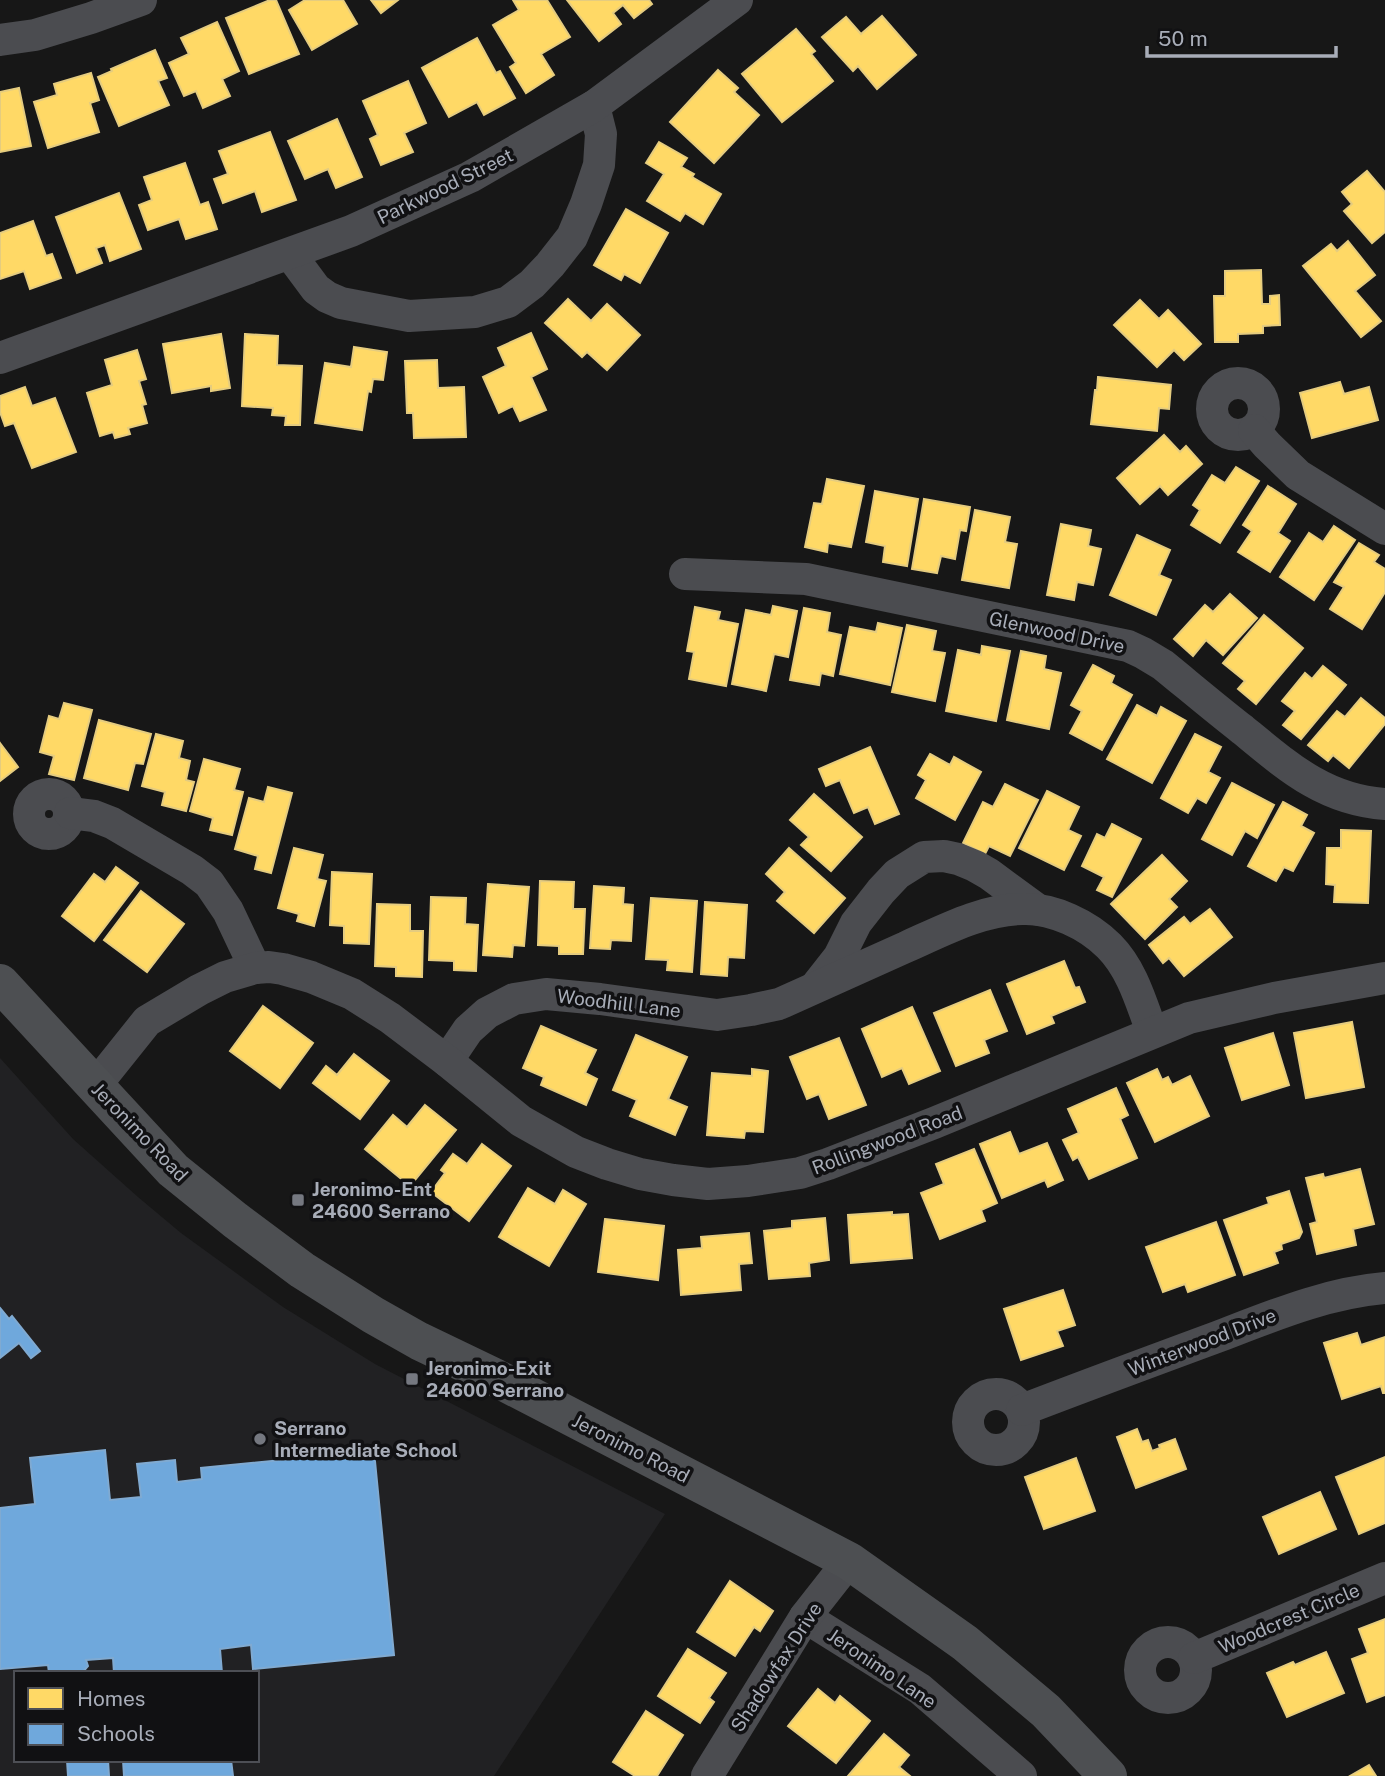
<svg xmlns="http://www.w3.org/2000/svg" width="1385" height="1776" viewBox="0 0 1385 1776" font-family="'Public Sans',sans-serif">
<rect width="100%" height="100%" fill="#171717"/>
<path fill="#212123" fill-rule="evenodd" d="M 0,1058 L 73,1139 L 138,1197 L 181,1233 L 283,1307 L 375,1364 L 665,1514 L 494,1776 L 0,1776 ZM 16,1673 L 257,1673 L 257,1760 L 16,1760 Z"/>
<g fill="#ffd966" stroke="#e5cc7f" stroke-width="2">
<polygon points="270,0 276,0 299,54 249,74 226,18"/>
<polygon points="305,0 343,0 357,24 312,50 289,10"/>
<polygon points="371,0 398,0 381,13"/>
<polygon points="513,0 547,0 570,37 541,54 554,75 526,93 510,67 516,63 493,25 519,10"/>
<polygon points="567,0 649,0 652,4 634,18 623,5 613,13 621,24 599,41"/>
<polygon points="882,16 916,55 877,89 858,66 853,71 822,37 846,17 861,34"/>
<polygon points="217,22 239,71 222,79 230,96 203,108 196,91 184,96 169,63 189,54 181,38"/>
<polygon points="796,29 815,51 811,54 833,81 782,122 742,74"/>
<polygon points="477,38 496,73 500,71 515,98 484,115 477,102 449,117 422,68"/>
<polygon points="155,50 167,78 158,81 169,105 119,126 98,77 112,71 111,69"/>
<polygon points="718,70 738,88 734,92 759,115 714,163 670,122"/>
<polygon points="91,73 99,100 90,103 99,132 48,148 34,102 57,95 54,84"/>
<polygon points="408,81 426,123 404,133 413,152 381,165 370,139 378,135 363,101"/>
<polygon points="19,88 31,146 0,152 0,92"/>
<polygon points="337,119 362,177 336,188 328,169 305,179 288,141"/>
<polygon points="270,132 296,200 262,212 255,191 223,203 214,179 228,174 219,151"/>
<polygon points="659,142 687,158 681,167 694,174 692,177 721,194 703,224 685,213 680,221 647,201 664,174 646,163"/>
<polygon points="185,163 200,205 208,202 217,229 186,239 179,219 148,230 139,205 152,200 144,177"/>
<polygon points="1367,171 1385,192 1385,232 1372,243 1344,211 1352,204 1342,192"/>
<polygon points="119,193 141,249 110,261 105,245 96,248 102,263 77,273 56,217"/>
<polygon points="626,209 668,233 640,283 624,274 621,280 594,265"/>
<polygon points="33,221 46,256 52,254 61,278 30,289 24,271 0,279 0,233"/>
<polygon points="1348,241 1375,275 1355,291 1381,321 1361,337 1303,266 1331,244 1337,251"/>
<polygon points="1261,270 1262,304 1270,304 1270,296 1279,295 1280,325 1263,326 1263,333 1238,334 1238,342 1215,342 1214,296 1225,296 1225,271"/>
<polygon points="568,299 591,321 607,304 640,335 607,370 587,352 582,357 545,323"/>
<polygon points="1140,300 1159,319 1168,310 1201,344 1184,360 1174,350 1157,367 1114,325"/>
<polygon points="531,333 547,369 531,377 546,410 520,421 513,406 499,413 483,377 506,366 498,348"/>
<polygon points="221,334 230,388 211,391 211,386 172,393 163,344"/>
<polygon points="245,334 278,336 277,365 302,366 300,425 285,425 286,416 272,415 273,408 242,406"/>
<polygon points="354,347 387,352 383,380 373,379 371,392 368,391 362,430 315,423 325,363 351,367"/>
<polygon points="137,350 146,379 139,381 146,404 142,405 147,423 128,428 130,434 115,438 113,432 100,436 87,393 112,385 105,360"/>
<polygon points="437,360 438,388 464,387 466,437 414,438 413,413 407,413 405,361"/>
<polygon points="1098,377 1171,385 1169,409 1159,408 1157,431 1091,424 1095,390 1097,390"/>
<polygon points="1340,382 1344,394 1369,387 1378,420 1312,438 1300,393"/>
<polygon points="25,387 32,406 55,398 76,452 32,468 14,423 5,426 0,412 0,396"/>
<polygon points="1164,435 1180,452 1186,446 1202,464 1168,495 1160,486 1140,504 1117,478"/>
<polygon points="1236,467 1259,481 1220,543 1191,525 1200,510 1193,505 1212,475 1225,483"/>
<polygon points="827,479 864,486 851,547 828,543 827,552 805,547 814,503 822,504"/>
<polygon points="1268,486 1296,504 1278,533 1290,541 1270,572 1238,552 1252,531 1243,525"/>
<polygon points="875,491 918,499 907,566 883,562 885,546 866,542"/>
<polygon points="924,499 970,507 966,531 960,530 955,559 941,556 937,573 912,569"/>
<polygon points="975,510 1010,517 1005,542 1017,544 1009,588 962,580"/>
<polygon points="1061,524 1091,530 1088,546 1101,549 1093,585 1077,582 1074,600 1047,595"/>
<polygon points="1334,526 1355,540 1314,600 1280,577 1309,533 1323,542"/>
<polygon points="1137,535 1170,550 1159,575 1171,580 1156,615 1110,595"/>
<polygon points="1359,543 1379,555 1374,562 1385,569 1385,592 1362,629 1330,609 1344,587 1334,582"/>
<polygon points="1230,594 1257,618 1223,655 1206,640 1193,656 1174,639 1205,605 1213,612"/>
<polygon points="773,606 797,611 788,657 774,654 766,691 732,684 746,610 771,615"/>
<polygon points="695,607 720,612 718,620 738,624 726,686 689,679 694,652 687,651"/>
<polygon points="804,608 830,613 827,632 841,635 833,676 821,673 819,685 790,680"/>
<polygon points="1264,615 1303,648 1256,704 1238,689 1245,681 1223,663"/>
<polygon points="878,623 902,628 890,685 840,674 850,627 876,632"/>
<polygon points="907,625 936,631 932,651 945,653 935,701 892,692"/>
<polygon points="982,646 1010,651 996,721 946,711 958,650 981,655"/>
<polygon points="1021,651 1046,656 1044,669 1061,673 1049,729 1007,720"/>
<polygon points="1093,665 1114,676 1111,683 1132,695 1102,750 1070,733 1082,711 1071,705"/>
<polygon points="1323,666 1346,685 1301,739 1283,725 1295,711 1282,701 1305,673 1312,679"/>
<polygon points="1361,698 1385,718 1385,724 1349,768 1333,755 1328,761 1308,745 1337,711 1345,717"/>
<polygon points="64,703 92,710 74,780 49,774 54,756 40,752 49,716 59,719"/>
<polygon points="1137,705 1157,716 1161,707 1186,721 1152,783 1107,759"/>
<polygon points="99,720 151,734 143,764 135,763 128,790 84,778"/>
<polygon points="156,734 183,741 179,758 190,761 186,780 194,782 186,811 162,805 165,792 142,786"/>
<polygon points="1195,734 1221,747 1208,772 1220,778 1206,803 1197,798 1188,813 1161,798"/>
<polygon points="0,743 18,767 0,781"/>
<polygon points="870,747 899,814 875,824 868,807 854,813 840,780 826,786 819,769"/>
<polygon points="930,754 950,765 954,757 981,772 955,820 916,798 926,780 918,775"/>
<polygon points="204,759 240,769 234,790 243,792 232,835 210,830 213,818 190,811"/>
<polygon points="1232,783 1274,805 1257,838 1245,831 1232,855 1202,839"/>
<polygon points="1005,784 1038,800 1010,856 989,846 985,854 963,843 983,802 993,807"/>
<polygon points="268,787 292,793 271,873 255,869 258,856 235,849 249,798 264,802"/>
<polygon points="1047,791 1079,807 1068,830 1081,836 1064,870 1019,848"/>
<polygon points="814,794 862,837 831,871 801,845 809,837 790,820"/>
<polygon points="1283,802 1307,815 1301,826 1314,833 1293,871 1284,867 1276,881 1248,866"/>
<polygon points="1112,824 1141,839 1112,897 1097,890 1104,877 1082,866 1097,834 1105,838"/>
<polygon points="1341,830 1371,831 1368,903 1334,902 1335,885 1326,884 1327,848 1341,848"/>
<polygon points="294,848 323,855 317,879 326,881 314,926 297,921 299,914 278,908"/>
<polygon points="789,848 845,898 814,933 777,901 785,892 766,874"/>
<polygon points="1162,855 1187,881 1169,899 1177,907 1145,939 1111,904"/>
<polygon points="116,867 138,883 94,941 62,916 94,874 105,882"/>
<polygon points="332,872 372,874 369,944 344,943 344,926 330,925"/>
<polygon points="540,881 574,882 573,909 585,909 583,954 559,954 559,946 538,945"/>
<polygon points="488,884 529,887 524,946 513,945 512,957 483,955"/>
<polygon points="594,886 624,888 623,904 633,905 631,941 611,940 610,949 590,948"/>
<polygon points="141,891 184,924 147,972 104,940"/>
<polygon points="431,897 466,898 465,924 478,925 476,971 454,970 454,961 429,960"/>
<polygon points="651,898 697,901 692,972 667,970 668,960 646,959"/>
<polygon points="705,902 747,905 744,958 728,957 727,976 701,974"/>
<polygon points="377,904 410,905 410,931 423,931 422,977 396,976 396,967 375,966"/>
<polygon points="1210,909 1232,937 1184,976 1169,958 1163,963 1149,945 1184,917 1190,924"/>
<polygon points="1064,961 1075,988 1079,987 1085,1002 1051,1016 1054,1023 1027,1034 1007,984"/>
<polygon points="990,990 1007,1031 984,1040 989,1053 956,1066 934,1013"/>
<polygon points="263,1006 313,1043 280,1088 230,1051"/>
<polygon points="912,1007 940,1071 909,1084 902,1068 882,1077 862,1029"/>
<polygon points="1352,1022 1364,1087 1306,1098 1294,1033"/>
<polygon points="541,1026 596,1050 585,1073 597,1079 586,1105 541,1085 544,1077 523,1068"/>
<polygon points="1273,1033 1289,1085 1242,1100 1225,1048"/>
<polygon points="636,1035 687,1057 668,1099 687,1107 675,1135 630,1116 637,1100 613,1090"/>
<polygon points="839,1038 866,1105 829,1119 819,1094 807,1099 790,1057"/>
<polygon points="354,1054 389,1081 360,1119 313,1083 326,1066 337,1075"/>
<polygon points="752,1069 768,1071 763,1132 745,1131 744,1138 707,1135 712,1073 752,1076"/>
<polygon points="1157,1069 1162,1080 1168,1077 1172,1085 1190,1076 1209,1116 1155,1142 1127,1083"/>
<polygon points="1116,1088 1128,1115 1120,1119 1137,1158 1089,1179 1078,1157 1073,1160 1063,1140 1079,1133 1068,1109"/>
<polygon points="425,1105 456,1130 410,1186 365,1149 393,1115 407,1127"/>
<polygon points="1010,1132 1019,1154 1047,1143 1063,1180 1048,1187 1045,1180 1002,1198 980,1144"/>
<polygon points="482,1144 511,1166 469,1221 431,1192 445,1173 441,1170 453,1154 467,1164"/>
<polygon points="974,1149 997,1203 981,1210 985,1221 940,1239 921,1193 944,1184 936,1164"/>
<polygon points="1360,1169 1374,1224 1353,1229 1356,1245 1317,1254 1310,1224 1317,1222 1306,1178 1323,1174 1324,1178"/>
<polygon points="528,1188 555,1204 563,1190 586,1204 549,1266 499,1237"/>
<polygon points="1289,1191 1302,1232 1299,1238 1281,1244 1282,1249 1274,1252 1278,1263 1244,1275 1224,1220 1269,1204 1267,1198"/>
<polygon points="892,1212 892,1215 908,1214 912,1258 851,1263 848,1215"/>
<polygon points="825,1218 829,1260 809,1263 810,1276 769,1279 764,1231 792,1228 792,1221"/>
<polygon points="605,1219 664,1226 658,1280 598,1272"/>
<polygon points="1216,1222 1235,1275 1188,1292 1185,1284 1163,1292 1146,1247"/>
<polygon points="749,1233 752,1263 739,1264 741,1290 681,1295 678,1250 702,1248 701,1237"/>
<polygon points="1063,1290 1075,1325 1057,1331 1063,1346 1021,1360 1004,1309"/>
<polygon points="1357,1333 1361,1345 1385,1337 1385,1393 1383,1393 1381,1386 1342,1399 1324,1343"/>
<polygon points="1137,1429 1142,1442 1148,1440 1152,1451 1160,1448 1159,1445 1175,1439 1186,1469 1136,1488 1117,1437"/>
<polygon points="1385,1457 1385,1523 1359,1534 1336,1477"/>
<polygon points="1076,1458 1095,1511 1044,1529 1025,1477"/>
<polygon points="1320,1492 1336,1529 1279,1554 1263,1517"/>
<polygon points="730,1581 773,1611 760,1631 754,1627 735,1656 697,1632"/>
<polygon points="1385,1619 1385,1695 1367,1702 1352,1659 1368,1653 1359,1629"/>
<polygon points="688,1649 726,1673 709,1698 714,1702 700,1723 658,1696"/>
<polygon points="1326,1652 1344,1693 1287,1717 1267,1673 1293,1662 1295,1665"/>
<polygon points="818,1689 835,1703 840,1696 870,1721 836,1763 788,1726"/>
<polygon points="646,1711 683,1735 657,1776 635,1776 613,1762"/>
<polygon points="884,1734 909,1755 899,1767 910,1776 848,1776"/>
<polygon points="1369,1765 1376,1776 1350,1776"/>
</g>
<g fill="#6fa8dc" stroke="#80aad1" stroke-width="2">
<polygon points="0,1308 9,1319 12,1316 40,1351 31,1358 19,1343 0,1358"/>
<polygon points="105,1450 110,1500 141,1497 137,1464 175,1460 177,1482 202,1479 201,1468 374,1451 394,1655 253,1669 251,1645 220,1649 222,1673 114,1673 113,1658 86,1660 88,1666 82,1673 49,1673 48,1665 0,1669 0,1508 35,1504 30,1458"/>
<polygon points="67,1760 108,1760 109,1776 68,1776"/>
<polygon points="123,1760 231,1760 233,1776 124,1776"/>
</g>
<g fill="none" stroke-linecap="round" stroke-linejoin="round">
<g stroke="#4b4c50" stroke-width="32">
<polyline points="0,40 35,35 91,18 141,0"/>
<polyline points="290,254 316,289 327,297 341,303 409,316 475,312 508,302 532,284 550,265 572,237 586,204 599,165 601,134 594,106"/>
<polyline points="0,358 351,231 470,177 594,106 737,0"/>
<circle cx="1238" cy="409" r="26"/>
<polyline points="1254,430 1267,445 1298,475 1385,529"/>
<path d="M 685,574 L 806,579 L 1128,646 L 1143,653 L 1163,665 C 1190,687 1216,709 1243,730 C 1288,767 1325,800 1385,804"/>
<circle cx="49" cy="814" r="20"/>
<polyline points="70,813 94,816 112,823 192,870 209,883 228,911 255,968"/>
<polyline points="817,985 839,957 856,923 881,891 897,874 924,857 944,856 958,859 975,866 989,874 1038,910"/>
<path d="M 447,1061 L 468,1030 L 487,1013 L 514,999 L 546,994 L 600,999 L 717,1015 L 751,1010 L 779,1004 C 822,985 864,966 906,947 C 942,931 983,909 1023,909 C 1053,908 1088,925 1109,946 C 1132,969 1141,1002 1152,1032"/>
<polyline points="95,1086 147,1021 199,990 225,977 255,968 269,967 283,969 311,977 352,994 390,1018 447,1061 521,1121 576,1152 607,1164 640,1174 673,1180 708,1184 748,1181 800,1173 828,1164 934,1123 1189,1018 1274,998 1385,978"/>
<circle cx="996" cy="1422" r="28"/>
<path d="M 1022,1410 C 1087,1385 1152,1361 1217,1337 C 1272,1316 1326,1293 1385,1288"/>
<polyline points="805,1617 920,1689 1021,1776"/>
<circle cx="1168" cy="1670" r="28"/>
<polyline points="1194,1658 1385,1578"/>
<polyline points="707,1776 805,1617 849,1561"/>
</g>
<polyline stroke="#4d4f52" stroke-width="38" points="0,983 173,1170 235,1220 302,1270 373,1315 419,1341 496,1378 849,1561 965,1643 1046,1711 1108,1776"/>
</g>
<g fill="#757880" stroke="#111113" stroke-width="2.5">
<rect x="291" y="1193" width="14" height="14" rx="3.5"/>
<rect x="405" y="1372" width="14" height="14" rx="3.5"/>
<circle cx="260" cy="1439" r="7"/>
</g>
<g text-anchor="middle" stroke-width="7" stroke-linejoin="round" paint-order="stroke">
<g font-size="19" fill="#a8adb8" stroke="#111113">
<text transform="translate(445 186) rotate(-26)" y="7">Parkwood Street</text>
<text transform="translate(1057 632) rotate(12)" y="7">Glenwood Drive</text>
<text transform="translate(619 1003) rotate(7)" y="7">Woodhill Lane</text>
<text transform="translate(140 1132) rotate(46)" y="7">Jeronimo Road</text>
<text transform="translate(887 1140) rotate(-21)" y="7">Rollingwood Road</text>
<text transform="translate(1202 1342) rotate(-21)" y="7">Winterwood Drive</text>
<text transform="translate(631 1448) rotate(27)" y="7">Jeronimo Road</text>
<text transform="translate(1289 1618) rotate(-23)" y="7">Woodcrest Circle</text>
<text transform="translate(776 1667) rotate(-57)" y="7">Shadowfax Drive</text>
<text transform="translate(882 1668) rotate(34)" y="7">Jeronimo Lane</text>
</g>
<g font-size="19" font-weight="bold" fill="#a8adb8" stroke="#111113" text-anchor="start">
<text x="312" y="1196">Jeronimo-Ent<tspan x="312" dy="22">24600 Serrano</tspan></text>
<text x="426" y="1375">Jeronimo-Exit<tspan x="426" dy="22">24600 Serrano</tspan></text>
<text x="274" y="1435">Serrano<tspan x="274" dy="22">Intermediate School</tspan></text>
</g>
</g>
<rect x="14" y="1671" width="245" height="91" fill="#111113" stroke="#4d4f55" stroke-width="2"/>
<rect x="28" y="1688" width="35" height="21" fill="#ffd966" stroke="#4d4f55" stroke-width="2"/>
<text x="77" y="1706" font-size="21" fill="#a8adb8">Homes</text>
<rect x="28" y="1724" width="35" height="21" fill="#6fa8dc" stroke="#4d4f55" stroke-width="2"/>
<text x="77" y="1741" font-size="21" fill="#a8adb8">Schools</text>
<path d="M1147 46v10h189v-10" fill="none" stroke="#a8adb8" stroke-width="3.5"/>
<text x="1158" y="46" font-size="21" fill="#a8adb8" stroke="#111113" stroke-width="5" paint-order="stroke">50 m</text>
</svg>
